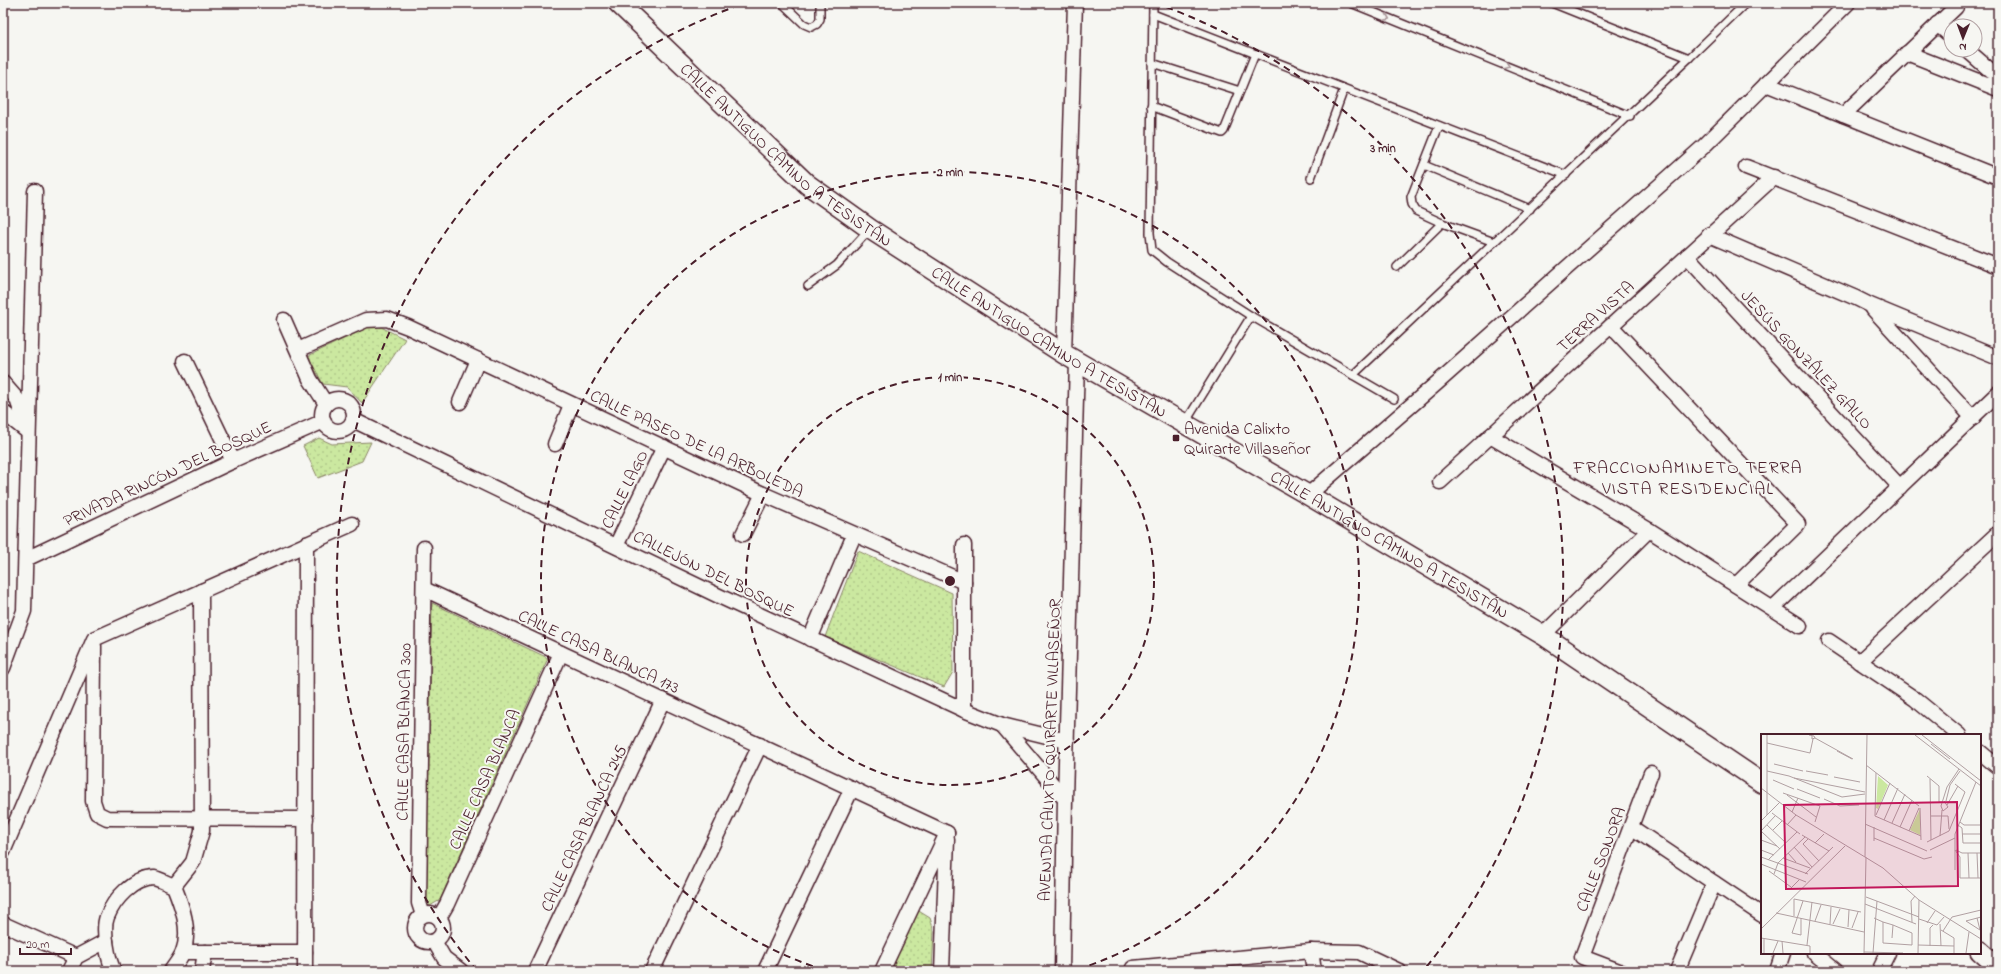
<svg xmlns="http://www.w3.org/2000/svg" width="2001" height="974" viewBox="0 0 2001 974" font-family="'Indie Flower',sans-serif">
<defs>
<pattern id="grass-dots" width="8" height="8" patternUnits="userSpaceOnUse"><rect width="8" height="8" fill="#cbe8a0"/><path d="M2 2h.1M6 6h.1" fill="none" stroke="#b0c78a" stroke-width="1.8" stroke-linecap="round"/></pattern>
</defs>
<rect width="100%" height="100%" fill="#f6f6f2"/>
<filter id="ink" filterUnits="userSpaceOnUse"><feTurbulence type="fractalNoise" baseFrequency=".025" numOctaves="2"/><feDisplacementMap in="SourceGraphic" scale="8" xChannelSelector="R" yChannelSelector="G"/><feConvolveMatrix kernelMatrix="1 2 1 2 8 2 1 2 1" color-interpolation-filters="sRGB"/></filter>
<g filter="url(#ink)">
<g fill="url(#grass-dots)" stroke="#8a8466">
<polygon points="375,324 405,339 362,403 347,387 323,384 308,356"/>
<polygon points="319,438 332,444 371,442 362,461 318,478 303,446"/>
<polygon points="858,551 952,593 953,672 944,687 825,637"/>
<polygon points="432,603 548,658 440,900 430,906 426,898"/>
<polygon points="917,910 930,918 934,931 932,971 890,971"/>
</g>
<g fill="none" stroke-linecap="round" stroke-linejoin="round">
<g stroke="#4a1f2b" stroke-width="10">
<g id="lane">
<polyline points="782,3 804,24 811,27 817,24 820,19 820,3"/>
<polyline points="1153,3 1150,233 1152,250 1167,262 1251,316 1394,399"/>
<polyline points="1351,3 1630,116"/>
<polyline points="1552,3 1689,58 1746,3"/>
<polyline points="1153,14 1566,175"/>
<polyline points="1152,63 1240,91"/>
<polyline points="1151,106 1222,133 1224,131 1255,54"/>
<polyline points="1439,126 1411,197 1412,204 1416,211 1442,223 1494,242"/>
<polyline points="1424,165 1530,209"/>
<polyline points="1311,178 1344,89"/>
<polyline points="1397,267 1442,223"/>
<polyline points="808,286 837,265 870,229"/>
<polyline points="1353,375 1689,58"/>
<polyline points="1185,423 1251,316"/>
</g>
</g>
<g stroke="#4a1f2b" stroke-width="17">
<g id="street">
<polyline points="1937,24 1951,36"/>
<polyline points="1967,50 1998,77"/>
<polyline points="1907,53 1998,89"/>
<polyline points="1766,84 1998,177"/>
<polyline points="1843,115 1956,7"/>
<polyline points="1746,167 1998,266"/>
<polyline points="1709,235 1856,298 1870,305 1998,358"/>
<polyline points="1687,256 1900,487"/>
<polyline points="1873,309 1973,418"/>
<polyline points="284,320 310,379 326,404"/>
<polyline points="1611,326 1798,524 1736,585"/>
<polyline points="298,350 366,320 387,319 408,327 763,494 964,582"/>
<polyline points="1064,354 1075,3"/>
<polyline points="185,361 233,461"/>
<polyline points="3,383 17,399 25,423"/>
<circle cx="338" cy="415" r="16"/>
<polyline points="460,402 478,360"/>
<polyline points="3,412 28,432"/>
<polyline points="353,420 721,597 964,710 1002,725 1067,741"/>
<polyline points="1490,436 1649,530 1800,626"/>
<polyline points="555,444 571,405"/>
<polyline points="1440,482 1774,177"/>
<polyline points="1308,495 1437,383 1703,147 1848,3"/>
<polyline points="743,534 763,494"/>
<polyline points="964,545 964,710"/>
<polyline points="616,546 664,447"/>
<polyline points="26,559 233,461 324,421"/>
<polyline points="424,589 947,833"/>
<polyline points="1773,608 1998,393"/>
<polyline points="1543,635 1649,530"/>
<polyline points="810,639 854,535"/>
<polyline points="1829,641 1915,699 1959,735"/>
<polyline points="94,646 93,801 97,813 107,818 306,819"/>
<polyline points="1859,662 1998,533"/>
<polyline points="3,668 24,611 35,191"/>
<polyline points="1002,725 1065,799"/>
<polyline points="1980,752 1998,767"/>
<polyline points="1631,827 1762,915"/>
<polyline points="3,852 94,639 352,524"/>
<polyline points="174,886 193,862 202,831 201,591"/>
<circle cx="429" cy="928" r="14"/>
<polyline points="423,915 419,903 424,548"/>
<polyline points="439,918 447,904 561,653"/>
<polyline points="3,924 76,957"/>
<polyline points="434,941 444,958 461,971"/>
<polyline points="1311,951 1314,971"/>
<polyline points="183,952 305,952"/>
<polyline points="1814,953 1836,971"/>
<polyline points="1133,968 1311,951 1359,952 1399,971"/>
<polyline points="69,971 76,957 106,941"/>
<path d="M 114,971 C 108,960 102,929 107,917 C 114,899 133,878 154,878 C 160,879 168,884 174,886 C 182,906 191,930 183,952 C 180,959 175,965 171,971"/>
<polyline points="202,971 205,952"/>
<polyline points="305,971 306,544"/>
<polyline points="535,971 663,700"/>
<polyline points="652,971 760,745"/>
<polyline points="765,971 852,788"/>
<polyline points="882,971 947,833"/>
<polyline points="942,971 947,839"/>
<polyline points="1062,971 1065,799 1077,361"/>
<polyline points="1619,971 1582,957 1651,773"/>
<polyline points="1677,971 1714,883"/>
<polyline points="1777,971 1783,953"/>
<polyline points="1879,971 1888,953"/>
</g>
</g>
<g stroke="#4a1f2b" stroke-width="22">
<g id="secondary">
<path id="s1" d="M 618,3 L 807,184 L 870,229 L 1064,354 L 1308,495 L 1543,635 L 1762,783"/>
<polyline points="1980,951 1998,967"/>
</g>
</g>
<use href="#lane" stroke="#f6f6f2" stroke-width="7"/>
<use href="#street" stroke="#f6f6f2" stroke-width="14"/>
<use href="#secondary" stroke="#f6f6f2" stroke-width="19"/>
</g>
<defs><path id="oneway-chevron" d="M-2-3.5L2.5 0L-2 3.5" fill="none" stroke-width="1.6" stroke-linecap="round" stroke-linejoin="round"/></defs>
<g stroke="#a99598">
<use href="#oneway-chevron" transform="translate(1387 18) rotate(22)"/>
<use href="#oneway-chevron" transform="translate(1507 66) rotate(22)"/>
</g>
</g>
<g fill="none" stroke="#4a1f2b" stroke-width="2" stroke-dasharray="7 5">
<circle cx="950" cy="581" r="204"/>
<path d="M824 970A409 409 0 1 1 1076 970"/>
<path d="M477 971A613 613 0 0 1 745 3M1155 3A613 613 0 0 1 1423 971"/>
</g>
<rect fill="#4a1f2b" stroke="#f6f6f2" stroke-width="1.5" x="1172" y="434" width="8" height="8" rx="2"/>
<g text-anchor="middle" stroke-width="4" stroke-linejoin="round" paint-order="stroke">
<g font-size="17" fill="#4a1f2b" stroke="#f6f6f2">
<text dy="6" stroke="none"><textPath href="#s1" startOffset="227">CALLE ANTIGUO CAMINO A TESISTÁN</textPath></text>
<text transform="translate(1595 316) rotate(-42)" y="6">TERRA VISTA</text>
<text dy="6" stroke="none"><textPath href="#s1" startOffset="551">CALLE ANTIGUO CAMINO A TESISTÁN</textPath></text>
<text transform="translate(1807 359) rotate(47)" y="6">JESÚS GONZÁLEZ GALLO</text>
<text transform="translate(697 443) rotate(25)" y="6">CALLE PASEO DE LA ARBOLEDA</text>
<text transform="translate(167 473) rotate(-25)" y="6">PRIVADA RINCÓN DEL BOSQUE</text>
<text transform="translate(624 489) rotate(-64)" y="6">CALLE LAGO</text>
<text dy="6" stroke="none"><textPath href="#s1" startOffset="947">CALLE ANTIGUO CAMINO A TESISTÁN</textPath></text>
<text transform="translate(714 573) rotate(26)" y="6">CALLEJÓN DEL BOSQUE</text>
<text transform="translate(599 651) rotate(25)" y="6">CALLE CASA BLANCA 173</text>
<text transform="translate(403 732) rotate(-89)" y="6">CALLE CASA BLANCA 300</text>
<text transform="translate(1049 750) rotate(-88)" y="6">AVENIDA CALIXTO QUIRARTE VILLASEÑOR</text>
<text transform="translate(484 779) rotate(-66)" y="6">CALLE CASA BLANCA</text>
<text transform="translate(583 828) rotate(-65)" y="6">CALLE CASA BLANCA 245</text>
<text transform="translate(1600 859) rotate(-69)" y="6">CALLE SONORA</text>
</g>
<g font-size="17" fill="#4a1f2b" stroke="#f6f6f2" text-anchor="start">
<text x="1184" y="434">Avenida Calixto<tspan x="1184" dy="20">Quirarte Villaseñor</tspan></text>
</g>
<g font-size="18" letter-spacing="1" fill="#4a1f2b" stroke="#f6f6f2">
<text x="1688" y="473">FRACCIONAMINETO TERRA<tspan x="1688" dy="21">VISTA RESIDENCIAL</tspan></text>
</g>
</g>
<g transform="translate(1761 734)">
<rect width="220" height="220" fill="#f6f6f2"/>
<path d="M 117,42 L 127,51 L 117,75 L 115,74 ZM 159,75 L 159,101 L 149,96 Z" fill="#cbe8a0"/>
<path fill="none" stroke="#b1a0a2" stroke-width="1" d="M 6,1 L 6,81M 48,1 L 53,2 L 54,4 L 51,5 L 51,2M 154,1 L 220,52M 161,1 L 220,47M 54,4 L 92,25M 6,9 L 49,19 L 52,5M 170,10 L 189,25M 76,17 L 91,25M 13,30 L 42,37M 105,31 L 158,72M 6,37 L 28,42 L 81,63 L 104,60M 45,37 L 67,41M 166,42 L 178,52 L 178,68 L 181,68M 73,43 L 99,48M 33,44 L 104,58M 169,45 L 170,106M 12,46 L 33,55M 0,54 L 35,81 L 122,134 L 158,166 L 220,205M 36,55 L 59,64M 22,59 L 59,72 L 54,88M 26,61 L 55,83M 63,65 L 79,72 L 98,71M 183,67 L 187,73 L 182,77 L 180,72 L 186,53 L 198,35M 185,67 L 189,51 L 199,37M 186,71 L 197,52M 159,74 L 160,106M 31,78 L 37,64M 11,79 L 39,100M 115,81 L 129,49M 114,82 L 160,102M 114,82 L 115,39M 170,82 L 187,82 L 188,95M 123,86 L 137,54M 0,87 L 19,68M 199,88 L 203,91 L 220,91M 131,89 L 144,60M 104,90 L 166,117M 6,91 L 25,109M 26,91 L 35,81M 197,91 L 201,94 L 202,109 L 220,109M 113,93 L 113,107M 139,93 L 151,66M 12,96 L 21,87M 0,97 L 19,115M 0,97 L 14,82M 148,97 L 158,74M 201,100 L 220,100M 41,101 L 68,117M 179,102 L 181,76M 113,104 L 163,125 L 171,123M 47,105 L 42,110 L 58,127M 0,106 L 16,112M 166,108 L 188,97 L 204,58 L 194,50M 54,109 L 63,100M 33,113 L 51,133M 0,116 L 13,121M 169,116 L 194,104M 194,116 L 199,123 L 199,144 L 220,144M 195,116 L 201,119 L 220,119M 27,119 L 35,128M 207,119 L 208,144M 216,119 L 217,144M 0,123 L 47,140M 104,123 L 106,1M 22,124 L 49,134M 7,126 L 36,98M 0,130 L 45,148M 194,136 L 194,100 L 215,48M 8,137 L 30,153M 13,140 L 17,129 L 44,103M 44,140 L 72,113M 29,155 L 38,146M 105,163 L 158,183M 104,170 L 155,190M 15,179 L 103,198M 33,182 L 33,165 L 100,178M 40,184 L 40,201 L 31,199 L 42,167M 113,184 L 122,188 L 132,191 L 151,199 L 151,211 L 122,209 L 122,188M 216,184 L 219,196M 158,185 L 176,191 L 183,183M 54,187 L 60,171M 151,188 L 150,167 L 154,162M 166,189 L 174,177M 69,190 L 70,173M 72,190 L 79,175M 179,190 L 180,212M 87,193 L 88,176M 91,194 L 97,178M 0,195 L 84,112M 180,196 L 193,204 L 193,219M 219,196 L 205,187 L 220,183M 182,197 L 191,183 L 220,176M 0,204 L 49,212 L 49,219M 3,204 L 3,219M 131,204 L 132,191M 21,207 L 22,219M 46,211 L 51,168M 157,211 L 193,212M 169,212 L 169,194 L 172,191M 103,218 L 142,219M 12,219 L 17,207M 103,219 L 105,123M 112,219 L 116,167M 157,219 L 158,166M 205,219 L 208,198"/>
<path fill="#c2185b" fill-opacity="0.15" stroke="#c2185b" stroke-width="2" d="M 196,68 L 197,152 L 25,155 L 23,71 Z"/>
<rect width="220" height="220" fill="none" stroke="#4a1f2b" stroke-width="2"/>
</g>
<circle cx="950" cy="581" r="6" fill="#4a1f2b" stroke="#f6f6f2" stroke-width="2"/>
<g font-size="12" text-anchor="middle" font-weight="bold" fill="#4a1f2b" stroke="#f6f6f2" stroke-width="4" stroke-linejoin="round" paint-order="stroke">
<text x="1383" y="152">3 min</text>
<text x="950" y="176">2 min</text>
<text x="950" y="381">1 min</text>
</g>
<rect width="2001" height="974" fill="none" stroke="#f6f6f2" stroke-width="16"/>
<rect x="8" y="8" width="1985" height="958" fill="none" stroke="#4a1f2b" stroke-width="1.5" filter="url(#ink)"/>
<g transform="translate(1963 38) rotate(181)"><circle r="19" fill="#f6f6f2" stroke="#b1a0a2"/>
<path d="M0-3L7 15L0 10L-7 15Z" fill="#4a1f2b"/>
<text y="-6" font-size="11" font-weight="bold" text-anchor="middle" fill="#4a1f2b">N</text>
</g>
<path d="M20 948v6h51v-6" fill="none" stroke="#4a1f2b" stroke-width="2"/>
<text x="26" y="948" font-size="12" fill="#4a1f2b" stroke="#f6f6f2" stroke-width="3" paint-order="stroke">20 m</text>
</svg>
